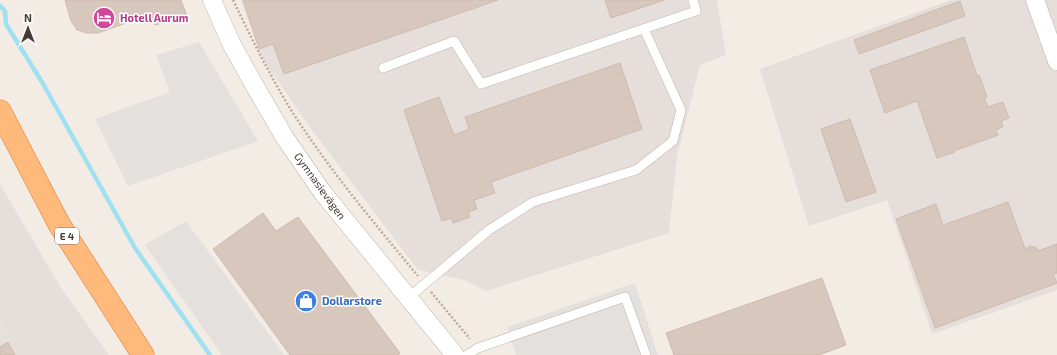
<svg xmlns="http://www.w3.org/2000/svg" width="1057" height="355" viewBox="0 0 1057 355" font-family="'Exo 2',sans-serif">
<rect width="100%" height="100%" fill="#f3ece5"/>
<g fill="#e5deda">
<polygon points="241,0 717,0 726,55 700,65 677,156 669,233 486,291 464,280 418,270 311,129 267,65 259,50"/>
<polygon points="951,0 1057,0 1057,290 932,334 887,200 809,226 760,69"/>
<polygon points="0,184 61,288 109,355 0,355"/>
</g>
<g fill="#e3e0dd">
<polygon points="199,42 258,141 128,186 95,119 170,92 156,55"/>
<polygon points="186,221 284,355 222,355 145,245"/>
<polygon points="635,283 658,355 516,355 507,327"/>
<polygon points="0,319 12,338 8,342 0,347"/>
</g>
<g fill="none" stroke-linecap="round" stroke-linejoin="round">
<polyline stroke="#a0e1f1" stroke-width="4.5" points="0,6 5,11 6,24 42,82 135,248 210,355"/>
</g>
<g fill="#d7c7bd" stroke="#cfbbad">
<polygon points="65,0 181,0 187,16 155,25 151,14 98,33 87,33 77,30 71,21"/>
<polygon points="243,0 498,0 284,74 273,44 259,49"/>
<polygon points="605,0 664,0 611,18"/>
<polygon points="960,1 965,16 859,54 854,40"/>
<polygon points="964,37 977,76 979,75 987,97 984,98 988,107 1003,102 1009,118 1001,121 1003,127 996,130 998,135 954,151 955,152 937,158 917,101 885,113 870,70"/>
<polygon points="620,63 642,129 491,182 495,193 474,200 477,209 468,212 470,217 453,223 451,218 442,221 404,110 439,97 454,135 469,129 465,117"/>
<polygon points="850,119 876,192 846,202 821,129"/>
<polygon points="1008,202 1025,249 1031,246 1037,248 1038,251 1057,244 1057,273 1053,274 1057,283 935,328 896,219 936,204 943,225"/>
<polygon points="263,213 276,231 298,217 400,353 398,355 290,355 213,249"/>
<polygon points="822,278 846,345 819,355 674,355 666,333"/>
<polygon points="8,342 15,355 0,355 0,347"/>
</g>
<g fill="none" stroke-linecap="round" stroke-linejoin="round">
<g stroke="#c1b4aa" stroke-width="10">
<g id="service">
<polyline points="383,68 454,41 481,84 696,11 693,0"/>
<polyline points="408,298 489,230 533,202 636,170 673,141 681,110 644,29"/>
<polyline points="467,355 478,348 625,297 646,355"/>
</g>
</g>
<g stroke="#c1b4aa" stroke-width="19">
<g id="minor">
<polyline points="212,0 232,45 256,88 285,138 323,193 455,355"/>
<polyline points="1035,0 1057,61"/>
</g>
</g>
<g stroke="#de7b33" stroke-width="23">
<polyline id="trunk" points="0,111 59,224 143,355"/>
</g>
<g stroke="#c0aa99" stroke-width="2.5" stroke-dasharray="2 2" stroke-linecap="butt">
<path d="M 233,0 C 251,37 269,74 291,110 C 328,168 374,223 418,276"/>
<polyline points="431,292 470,339"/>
</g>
<use href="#service" stroke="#fff" stroke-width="9"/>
<use href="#minor" stroke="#fff" stroke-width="18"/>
<use href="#trunk" stroke="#ffb97b" stroke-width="22"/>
</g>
<defs>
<g id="hotel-disc" transform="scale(1.15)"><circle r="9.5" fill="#d1479c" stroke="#fff"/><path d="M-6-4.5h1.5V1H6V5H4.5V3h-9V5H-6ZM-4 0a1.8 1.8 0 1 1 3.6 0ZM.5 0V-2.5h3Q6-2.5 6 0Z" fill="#fff"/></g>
<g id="shop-disc" transform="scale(1.15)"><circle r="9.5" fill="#3f7fe0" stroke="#fff"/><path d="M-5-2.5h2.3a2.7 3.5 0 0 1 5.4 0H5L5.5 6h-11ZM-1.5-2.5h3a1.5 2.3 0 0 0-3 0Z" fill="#fff"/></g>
</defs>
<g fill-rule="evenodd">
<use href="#hotel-disc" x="104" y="18"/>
<use href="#shop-disc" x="306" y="301"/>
</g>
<g text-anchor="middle" stroke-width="3" stroke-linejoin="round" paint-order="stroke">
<rect fill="#fff" stroke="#7d7671" stroke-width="1" x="55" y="228" width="24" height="16" rx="3"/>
<g font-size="10" font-weight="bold" fill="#453b34">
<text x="67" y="240">E 4</text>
</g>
<g font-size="11" font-weight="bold" fill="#b23c85" stroke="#fff" text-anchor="start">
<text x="120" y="22">Hotell Aurum</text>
</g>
<g font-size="11" fill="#453b34" stroke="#fff">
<text transform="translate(320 186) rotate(54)" y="4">Gymnasievägen</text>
</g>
<g font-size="11" font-weight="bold" fill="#366cbe" stroke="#fff" text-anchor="start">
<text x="322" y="305">Dollarstore</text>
</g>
</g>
<g transform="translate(28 28)" stroke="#ffffff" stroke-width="3" paint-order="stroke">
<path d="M0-3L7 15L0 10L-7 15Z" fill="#453b34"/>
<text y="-6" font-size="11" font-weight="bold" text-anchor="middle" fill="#453b34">N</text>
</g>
</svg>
